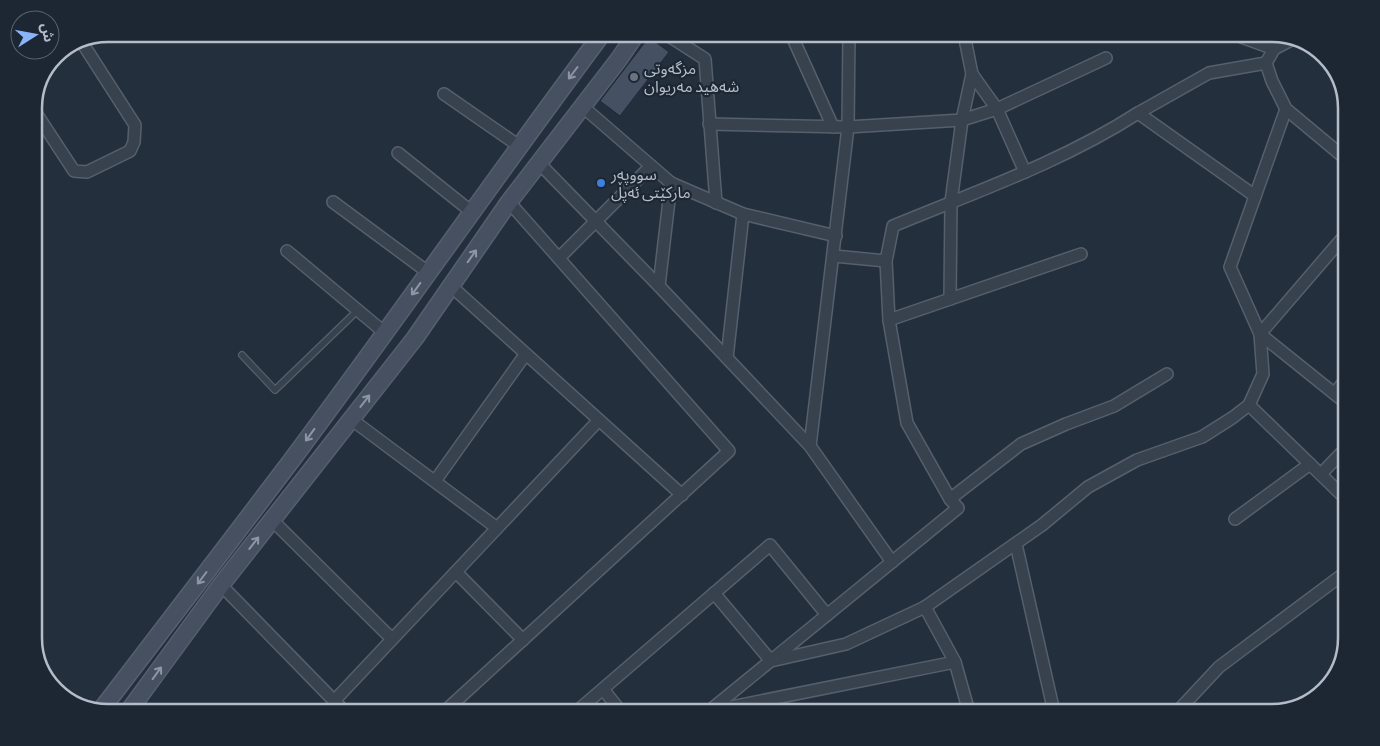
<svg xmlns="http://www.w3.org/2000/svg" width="1380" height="746" viewBox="0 0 1380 746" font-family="'Sofia Sans Condensed','Noto Sans Arabic',sans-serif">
<rect width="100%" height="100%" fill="#242f3e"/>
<polygon fill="#455162" stroke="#1f2835" points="649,37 669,52 620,116 600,101"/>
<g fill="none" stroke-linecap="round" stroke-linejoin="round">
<g stroke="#565f6c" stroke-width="8">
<polyline id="lane" points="242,355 275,390 358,310"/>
</g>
<g stroke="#565f6c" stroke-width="14">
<g id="street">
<polyline points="666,34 705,59 716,203"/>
<polyline points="791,34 833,127"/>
<polyline points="1233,34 1274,49"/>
<polyline points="1293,39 1274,49 1266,63 1272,81 1286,109 1346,159"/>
<polyline points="972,74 997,109 1025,172"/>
<polyline points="444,94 519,146"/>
<polyline points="582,106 671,183 743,214 836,236"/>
<polyline points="1286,109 1230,267 1260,334 1346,403"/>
<polyline points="34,110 74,171 87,172 130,151 134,142 135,125 83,44"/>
<polyline points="1138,113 1209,73 1266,63"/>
<polyline points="709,124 848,127 962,120 997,109 1106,58"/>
<polyline points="398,153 473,213"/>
<polyline points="539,163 659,286 810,446 892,562"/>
<polyline points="333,202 429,273"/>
<polyline points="287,251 385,333"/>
<polyline points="834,256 886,261"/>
<polyline points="559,258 651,166"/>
<polyline points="451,286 682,495"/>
<polyline points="659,286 671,183"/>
<polyline points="950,299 951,202 962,120 972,74 964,34"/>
<polyline points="889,320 1081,254"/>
<polyline points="727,358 743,214"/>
<polyline points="1335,393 1346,379"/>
<polyline points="1249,405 1346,499"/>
<polyline points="351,419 497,528"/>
<polyline points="810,446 848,127 849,34"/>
<polyline points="1321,474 1346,448"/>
<polyline points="435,481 525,355"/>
<polyline points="950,499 1021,444 1066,424 1114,406 1167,374"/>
<polyline points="1235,519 1310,464"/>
<polyline points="272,520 392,639"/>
<polyline points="1016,544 1054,712"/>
<polyline points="456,572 523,640"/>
<polyline points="221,585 345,712"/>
<polyline points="714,593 771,661 846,644 925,607 1042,525 1088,487 1137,460 1202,437 1232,418 1249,405 1263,374 1260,334 1346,234"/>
<polyline points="925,607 955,662 969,712"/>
<polyline points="603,689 621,712"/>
<polyline points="334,701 599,420"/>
<polyline points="711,711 955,662"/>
<polyline points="444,712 729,451 509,202"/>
<polyline points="576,712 770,545 827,615"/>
<path d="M 708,712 L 958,508 L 950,499 L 907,423 L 889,320 L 886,261 L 893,226 C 975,192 1062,162 1138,113 L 1255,196"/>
<polyline points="1177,712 1219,667 1346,572"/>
</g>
</g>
<g stroke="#565f6c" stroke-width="19">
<g id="secondary">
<path d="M 101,710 C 163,629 226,547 288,465 C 395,322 496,176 602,34"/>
<polyline points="128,712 221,585 415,338 509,202 619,59 636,34"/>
</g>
</g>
<use href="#lane" stroke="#38414e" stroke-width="5.5"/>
<use href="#street" stroke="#38414e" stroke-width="11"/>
<use href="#secondary" stroke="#465061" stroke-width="16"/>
</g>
<defs><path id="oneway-shaft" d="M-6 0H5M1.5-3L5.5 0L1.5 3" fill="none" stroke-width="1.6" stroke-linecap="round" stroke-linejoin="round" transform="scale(1.25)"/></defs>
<g stroke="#8e96a5">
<use href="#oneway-shaft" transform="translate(573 73) rotate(127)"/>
<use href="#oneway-shaft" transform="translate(472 256) rotate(-55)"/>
<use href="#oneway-shaft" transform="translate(416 289) rotate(126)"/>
<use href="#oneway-shaft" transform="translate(365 401) rotate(-52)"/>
<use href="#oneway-shaft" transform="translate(310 435) rotate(126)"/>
<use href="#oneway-shaft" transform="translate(254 543) rotate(-52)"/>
<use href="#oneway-shaft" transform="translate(202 578) rotate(127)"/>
<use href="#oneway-shaft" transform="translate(157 673) rotate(-54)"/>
</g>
<circle fill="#6b7280" stroke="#1d2633" stroke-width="2" cx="634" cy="77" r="5"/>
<circle fill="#3f7fe0" stroke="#1d2633" stroke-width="2" cx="601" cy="183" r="5"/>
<g text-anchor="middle" stroke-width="4.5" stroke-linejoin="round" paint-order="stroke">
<g font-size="16" fill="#b4bcc9" stroke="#1d2633" text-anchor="start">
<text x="644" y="74">مزگەوتی<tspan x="644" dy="18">شەھید مەریوان</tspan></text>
<text x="611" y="180">سووپەر<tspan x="611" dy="18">مارکێتی ئەپڵ</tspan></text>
</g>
</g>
<path d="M0 0H1380V746H0ZM108 42H1272A66 66 0 0 1 1338 108V638A66 66 0 0 1 1272 704H108A66 66 0 0 1 42 638V108A66 66 0 0 1 108 42Z" fill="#1d2633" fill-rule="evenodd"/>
<path fill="none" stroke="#b4bcc9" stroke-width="2.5" d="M108 42H1272A66 66 0 0 1 1338 108V638A66 66 0 0 1 1272 704H108A66 66 0 0 1 42 638V108A66 66 0 0 1 108 42Z"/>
<g transform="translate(35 35) rotate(79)"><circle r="24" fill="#1d2633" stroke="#59626f"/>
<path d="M0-4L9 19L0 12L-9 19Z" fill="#8ab4f8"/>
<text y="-8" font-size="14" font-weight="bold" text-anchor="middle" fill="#b4bcc9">ش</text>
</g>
</svg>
